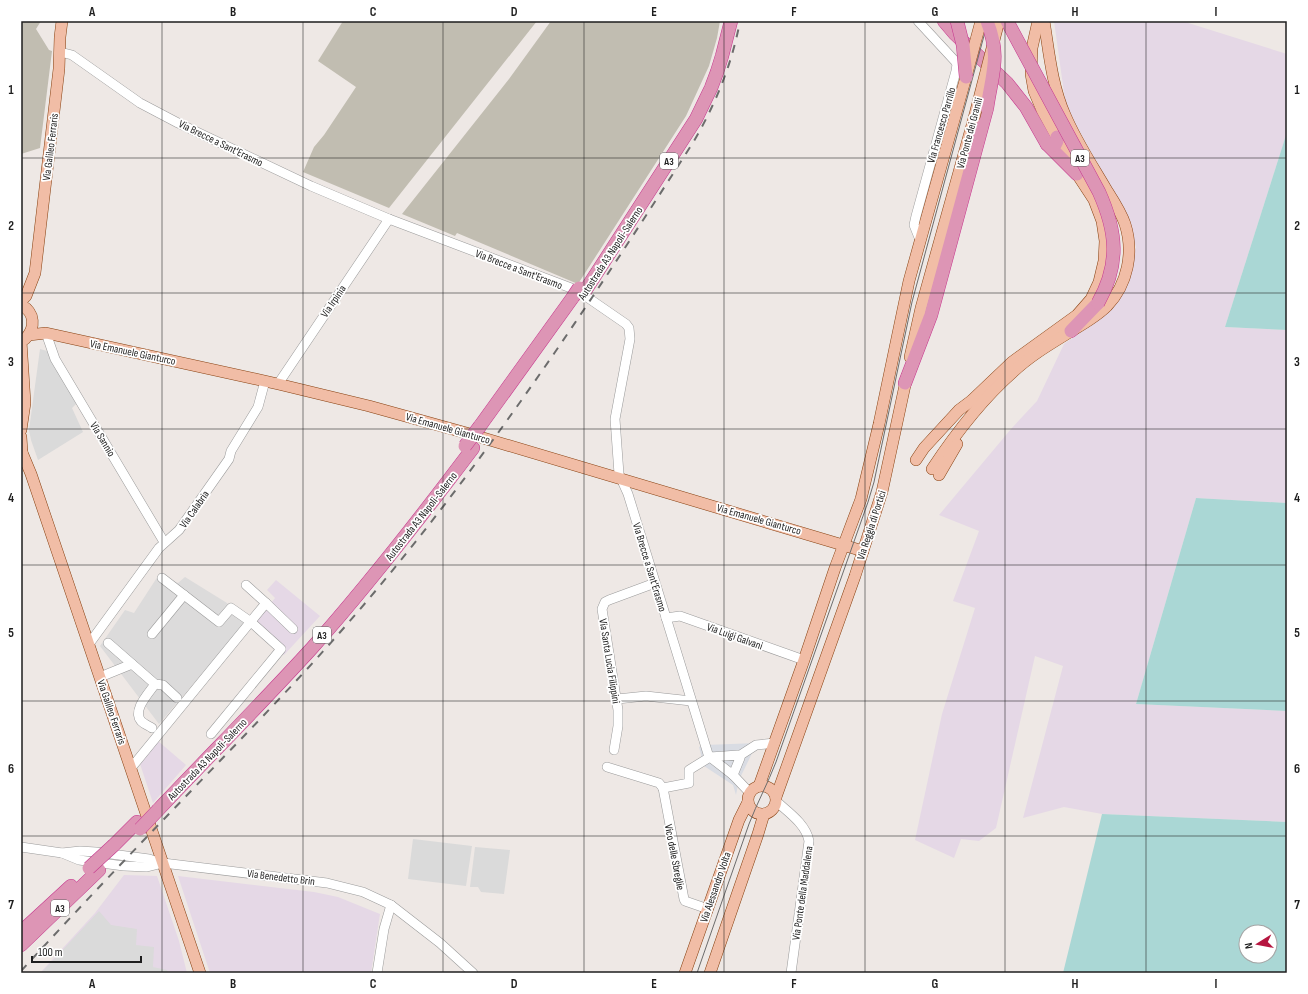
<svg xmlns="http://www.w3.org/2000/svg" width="1308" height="994" viewBox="0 0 1308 994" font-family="'Sofia Sans Condensed',sans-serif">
<rect width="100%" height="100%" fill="#eee8e5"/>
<polygon fill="#dcdbdb" points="158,576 178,583 185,577 227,603 245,623 159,724 100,646 125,610 134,613"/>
<g fill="#e5d8e6">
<polygon points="1054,21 1182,21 1287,54 1287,132 1225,327 1287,330 1287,503 1196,498 1136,704 1287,711 1287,822 1102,814 1064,807 1023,818 1063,666 1035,656 996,828 979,841 961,839 954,858 915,840 942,714 975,608 953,601 979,531 939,515 1011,429 1037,401 1064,344 1102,316 1126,287 1136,247 1125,213 1066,107"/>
<polygon points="276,580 320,616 284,655 252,627 275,598 267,590"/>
<polygon points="158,741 186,765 153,803 140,764"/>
<polygon points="124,875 157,876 179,941 187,973 40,973 95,913"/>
<polygon points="178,876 314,892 338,897 380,914 371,973 210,973"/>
</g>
<g fill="#c1bdb1">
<polygon points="21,21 41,21 36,29 49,50 52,51 40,148 21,154"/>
<polygon points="343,21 537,21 389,208 303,172 314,147 324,135 356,87 318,61"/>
<polygon points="551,21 720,21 717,38 709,66 686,116 578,284 457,233 455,236 402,214 509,79"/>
</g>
<g fill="#dadada">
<polygon points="40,349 47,351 77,403 72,408 83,432 38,460 31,440 29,430"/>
<polygon points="413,839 472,846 466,886 408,879"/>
<polygon points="475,847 510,850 504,894 481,892 478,887 470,887"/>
<polygon points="99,911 111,925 137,929 136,945 154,947 153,967 167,970 168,973 41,973"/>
</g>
<polygon fill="#d9dce3" points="757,743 739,780 736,795 733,785 704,766 699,747 705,745"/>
<g fill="#aad7d5" fill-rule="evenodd">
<polygon points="1287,132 1287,330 1225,327"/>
<polygon points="1196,498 1287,503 1287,711 1136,704"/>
<path d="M 1102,814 L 1287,822 L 1287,973 L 1063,973 ZM 1246,932 L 1270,932 L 1270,956 L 1246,956 Z"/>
</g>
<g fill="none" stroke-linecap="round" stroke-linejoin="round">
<g stroke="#9b9b9b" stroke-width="10">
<g id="minor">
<polyline points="918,21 955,61 957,64 956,71 916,216 914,225 920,240"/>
<polyline points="60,52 72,55 140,103 178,123 311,186 389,219 571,288 581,293 626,324 629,328 630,339 615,419 619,474 628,494 708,754 710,757 733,775 750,793"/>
<polyline points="46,333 55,359 164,542"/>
<polyline points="278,384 389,219"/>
<polyline points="162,578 219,622 231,608 251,622 281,649 211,734"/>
<polyline points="246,585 266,603"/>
<polyline points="666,618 680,616 804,660"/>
<polyline points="152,634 184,595"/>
<polyline points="108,643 155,684 163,685 177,698"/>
<polyline points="89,644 159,548 179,530 229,459 231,451 258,407 265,381"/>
<polyline points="100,677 132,664"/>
<polyline points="617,699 646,696 691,701"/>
<path d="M 152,728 C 149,726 144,724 141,721 C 132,710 149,693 155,684"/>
<polyline points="614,750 618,726 618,710 602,609 605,602 609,600 655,583"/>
<polyline points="739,756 756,745 775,743"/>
<polyline points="607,767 659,783 663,788 689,783 689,770 710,757 738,755 740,758 733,775"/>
<polyline points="131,768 266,603 293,629"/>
<polyline points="663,788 684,899 685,901 708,909"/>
<path d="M 776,801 C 788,812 806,824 809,841 L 791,973"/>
<polyline points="21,847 62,853 80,851 96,852 149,859 162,863"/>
<polyline points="62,853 79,860 124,866 147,867 163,863 327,883 363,892 391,905 440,943 473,973"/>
<polyline points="377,973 384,929 391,905"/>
</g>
</g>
<g stroke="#874010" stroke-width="12">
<g id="major">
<polyline points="21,301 26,296 35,273 59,69 60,37 62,21"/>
<path d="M 21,305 C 35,312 36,328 25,339"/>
<polyline points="29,335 46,333 278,384 369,406 470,434 863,551"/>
<polyline points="910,357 921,308 974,118"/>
<polyline points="21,430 25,403 21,341"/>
<polyline points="21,437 22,452"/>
<polyline points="21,450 31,474 200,973"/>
<polyline points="916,460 924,448 959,410 971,401 1012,362 1077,315 1091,299 1099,282 1104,261 1105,241 1102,221 1094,200 1077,174 1042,110 1034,91 1031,74 1032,48 1038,21"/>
<path d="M 932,469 C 956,433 981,400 1013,372 C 1031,355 1052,343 1073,330 C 1085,323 1097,316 1107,306 C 1128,284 1134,252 1125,224 C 1121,212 1113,200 1106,189 C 1092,165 1076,141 1065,115 C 1052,86 1049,52 1044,21"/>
<polyline points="939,475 957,444"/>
<circle cx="762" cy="800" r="14"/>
<polyline points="759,786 804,660 835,568 861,499 879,424 909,281 966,77"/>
<polyline points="776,797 855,576 882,492 907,376"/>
<polyline points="685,973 739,820 748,802"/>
<polyline points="710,973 758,834 764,814"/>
</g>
</g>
<g stroke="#c6378e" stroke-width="14">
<g id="highway">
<polyline points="944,21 955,34 1007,83 1026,107 1047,144 1077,174"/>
<polyline points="1047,144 1051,146 1055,145 1057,141 1057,137"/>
<polyline points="585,291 696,119 711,88 717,72 722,56 731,21"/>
<polyline points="1071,331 1098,303"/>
<polyline points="905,383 931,315 987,108"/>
<polyline points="480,426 573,297"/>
<path d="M 158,810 C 209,756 262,703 312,648 C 369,584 421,517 473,448"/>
<polyline points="114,845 137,822"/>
<polyline points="21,932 71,886"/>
<polyline points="21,945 99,870"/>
</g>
</g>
<use href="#minor" stroke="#fff" stroke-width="9"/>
<use href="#major" stroke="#f1bda6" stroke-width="11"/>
<use href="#highway" stroke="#dd95b5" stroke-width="13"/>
<path stroke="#6c6c6c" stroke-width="1" d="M 697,973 L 749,824 C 757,803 768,783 776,762 L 868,502 L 874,482 L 912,302 L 988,21"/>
<path stroke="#6c6c6c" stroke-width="2" stroke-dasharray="8 8" stroke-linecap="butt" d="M 21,971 C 77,910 134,850 191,791 C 240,740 289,690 335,638 C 471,484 584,313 694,141 C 716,103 732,64 740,21"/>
<g stroke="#874010" stroke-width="12" stroke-linecap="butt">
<g id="major-bridge">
<polyline points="967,73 981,21"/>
<polyline points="974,118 999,21"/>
</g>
</g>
<g stroke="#c6378e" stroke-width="14" stroke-linecap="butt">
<g id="highway-bridge">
<polyline points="957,21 963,45 966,77"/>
<path d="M 1007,21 L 1099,192 C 1117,232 1120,264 1098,303"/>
<path d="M 987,108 C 992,73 1001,57 987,21"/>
<polyline points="573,297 579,288"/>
<polyline points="465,446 480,426"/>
<polyline points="140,829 158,810"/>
<polyline points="89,868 114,845"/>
</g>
</g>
<use href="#major-bridge" stroke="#f1bda6" stroke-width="11"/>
<use href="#highway-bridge" stroke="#dd95b5" stroke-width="13"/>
</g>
<path fill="none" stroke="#1e1e1e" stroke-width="1" stroke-opacity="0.55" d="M 162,21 L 162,973M 303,21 L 303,973M 443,21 L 443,973M 584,21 L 584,973M 724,21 L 724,973M 865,21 L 865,973M 1005,21 L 1005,973M 1146,21 L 1146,973M 21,158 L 1287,158M 21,293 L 1287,293M 21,429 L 1287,429M 21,565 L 1287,565M 21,701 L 1287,701M 21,836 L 1287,836"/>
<g text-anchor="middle" stroke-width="3.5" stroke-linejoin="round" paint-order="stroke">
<g fill="#fff" stroke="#626262" stroke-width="1">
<rect x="1071" y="150" width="18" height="16" rx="3"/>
<rect x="660" y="153" width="18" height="16" rx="3"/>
<rect x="313" y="627" width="18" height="16" rx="3"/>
<rect x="51" y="900" width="18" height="16" rx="3"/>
</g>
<g font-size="10" font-weight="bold" fill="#1e1e1e">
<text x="1080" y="162">A3</text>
<text x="669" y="165">A3</text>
<text x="322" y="639">A3</text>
<text x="60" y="912">A3</text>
</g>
<g font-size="11" fill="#1e1e1e" stroke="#fff">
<text transform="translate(941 125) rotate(-74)" y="4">Via Francesco Parrillo</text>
<text transform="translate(969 133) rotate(-75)" y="4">Via Ponte dei Granili</text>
<text transform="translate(221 143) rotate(26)" y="4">Via Brecce a Sant'Erasmo</text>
<text transform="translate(50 147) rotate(-83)" y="4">Via Galileo Ferraris</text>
<text transform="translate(610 253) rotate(-57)" y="4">Autostrada A3 Napoli-Salerno</text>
<text transform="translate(519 269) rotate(21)" y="4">Via Brecce a Sant'Erasmo</text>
<text transform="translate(333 301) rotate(-56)" y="4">Via Irpinia</text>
<text transform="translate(133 352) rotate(12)" y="4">Via Emanuele Gianturco</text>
<text transform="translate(448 428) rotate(16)" y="4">Via Emanuele Gianturco</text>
<text transform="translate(103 439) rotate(59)" y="4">Via Sannio</text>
<text transform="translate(194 509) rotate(-55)" y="4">Via Calabria</text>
<text transform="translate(421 516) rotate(-52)" y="4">Autostrada A3 Napoli-Salerno</text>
<text transform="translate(759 519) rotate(16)" y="4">Via Emanuele Gianturco</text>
<text transform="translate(871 525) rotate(-72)" y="4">Via Reggia di Portici</text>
<text transform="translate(650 567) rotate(73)" y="4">Via Brecce a Sant'Erasmo</text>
<text transform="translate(735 636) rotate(20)" y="4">Via Luigi Galvani</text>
<text transform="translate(610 661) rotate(81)" y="4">Via Santa Lucia Filippini</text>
<text transform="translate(112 712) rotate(71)" y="4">Via Galileo Ferraris</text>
<text transform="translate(207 759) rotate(-46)" y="4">Autostrada A3 Napoli-Salerno</text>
<text transform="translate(675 857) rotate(79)" y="4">Vico delle Sbreglie</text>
<text transform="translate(281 877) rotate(7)" y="4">Via Benedetto Brin</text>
<text transform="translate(715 887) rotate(-71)" y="4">Via Alessandro Volta</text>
<text transform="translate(802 893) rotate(-82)" y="4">Via Ponte della Maddalena</text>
</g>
</g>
<rect width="1308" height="994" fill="none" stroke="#ffffff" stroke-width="44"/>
<g transform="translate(1258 944) rotate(259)"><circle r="19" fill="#ffffff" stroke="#a5a5a5"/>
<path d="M0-3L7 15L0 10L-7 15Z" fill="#b61640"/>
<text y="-6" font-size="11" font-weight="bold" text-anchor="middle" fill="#1e1e1e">N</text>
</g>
<path d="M32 956v6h109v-6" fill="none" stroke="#1e1e1e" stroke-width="2"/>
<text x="38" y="956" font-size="12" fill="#1e1e1e" stroke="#ffffff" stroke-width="3" paint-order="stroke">100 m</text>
<rect x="22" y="22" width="1264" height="950" fill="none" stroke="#1e1e1e" stroke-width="1.5"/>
<g font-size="13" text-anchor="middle" font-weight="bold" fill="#1e1e1e">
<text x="92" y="16">A</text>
<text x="233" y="16">B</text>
<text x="373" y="16">C</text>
<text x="514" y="16">D</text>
<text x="654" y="16">E</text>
<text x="794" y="16">F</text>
<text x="935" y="16">G</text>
<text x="1075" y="16">H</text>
<text x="1216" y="16">I</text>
<text x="11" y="94">1</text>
<text x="1297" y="94">1</text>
<text x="11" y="230">2</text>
<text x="1297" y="230">2</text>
<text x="11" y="366">3</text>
<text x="1297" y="366">3</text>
<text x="11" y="502">4</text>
<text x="1297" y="502">4</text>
<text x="11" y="637">5</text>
<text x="1297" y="637">5</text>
<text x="11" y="773">6</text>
<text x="1297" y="773">6</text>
<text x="11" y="909">7</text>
<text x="1297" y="909">7</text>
<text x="92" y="988">A</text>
<text x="233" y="988">B</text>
<text x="373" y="988">C</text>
<text x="514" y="988">D</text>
<text x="654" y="988">E</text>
<text x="794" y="988">F</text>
<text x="935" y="988">G</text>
<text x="1075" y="988">H</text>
<text x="1216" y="988">I</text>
</g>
</svg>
